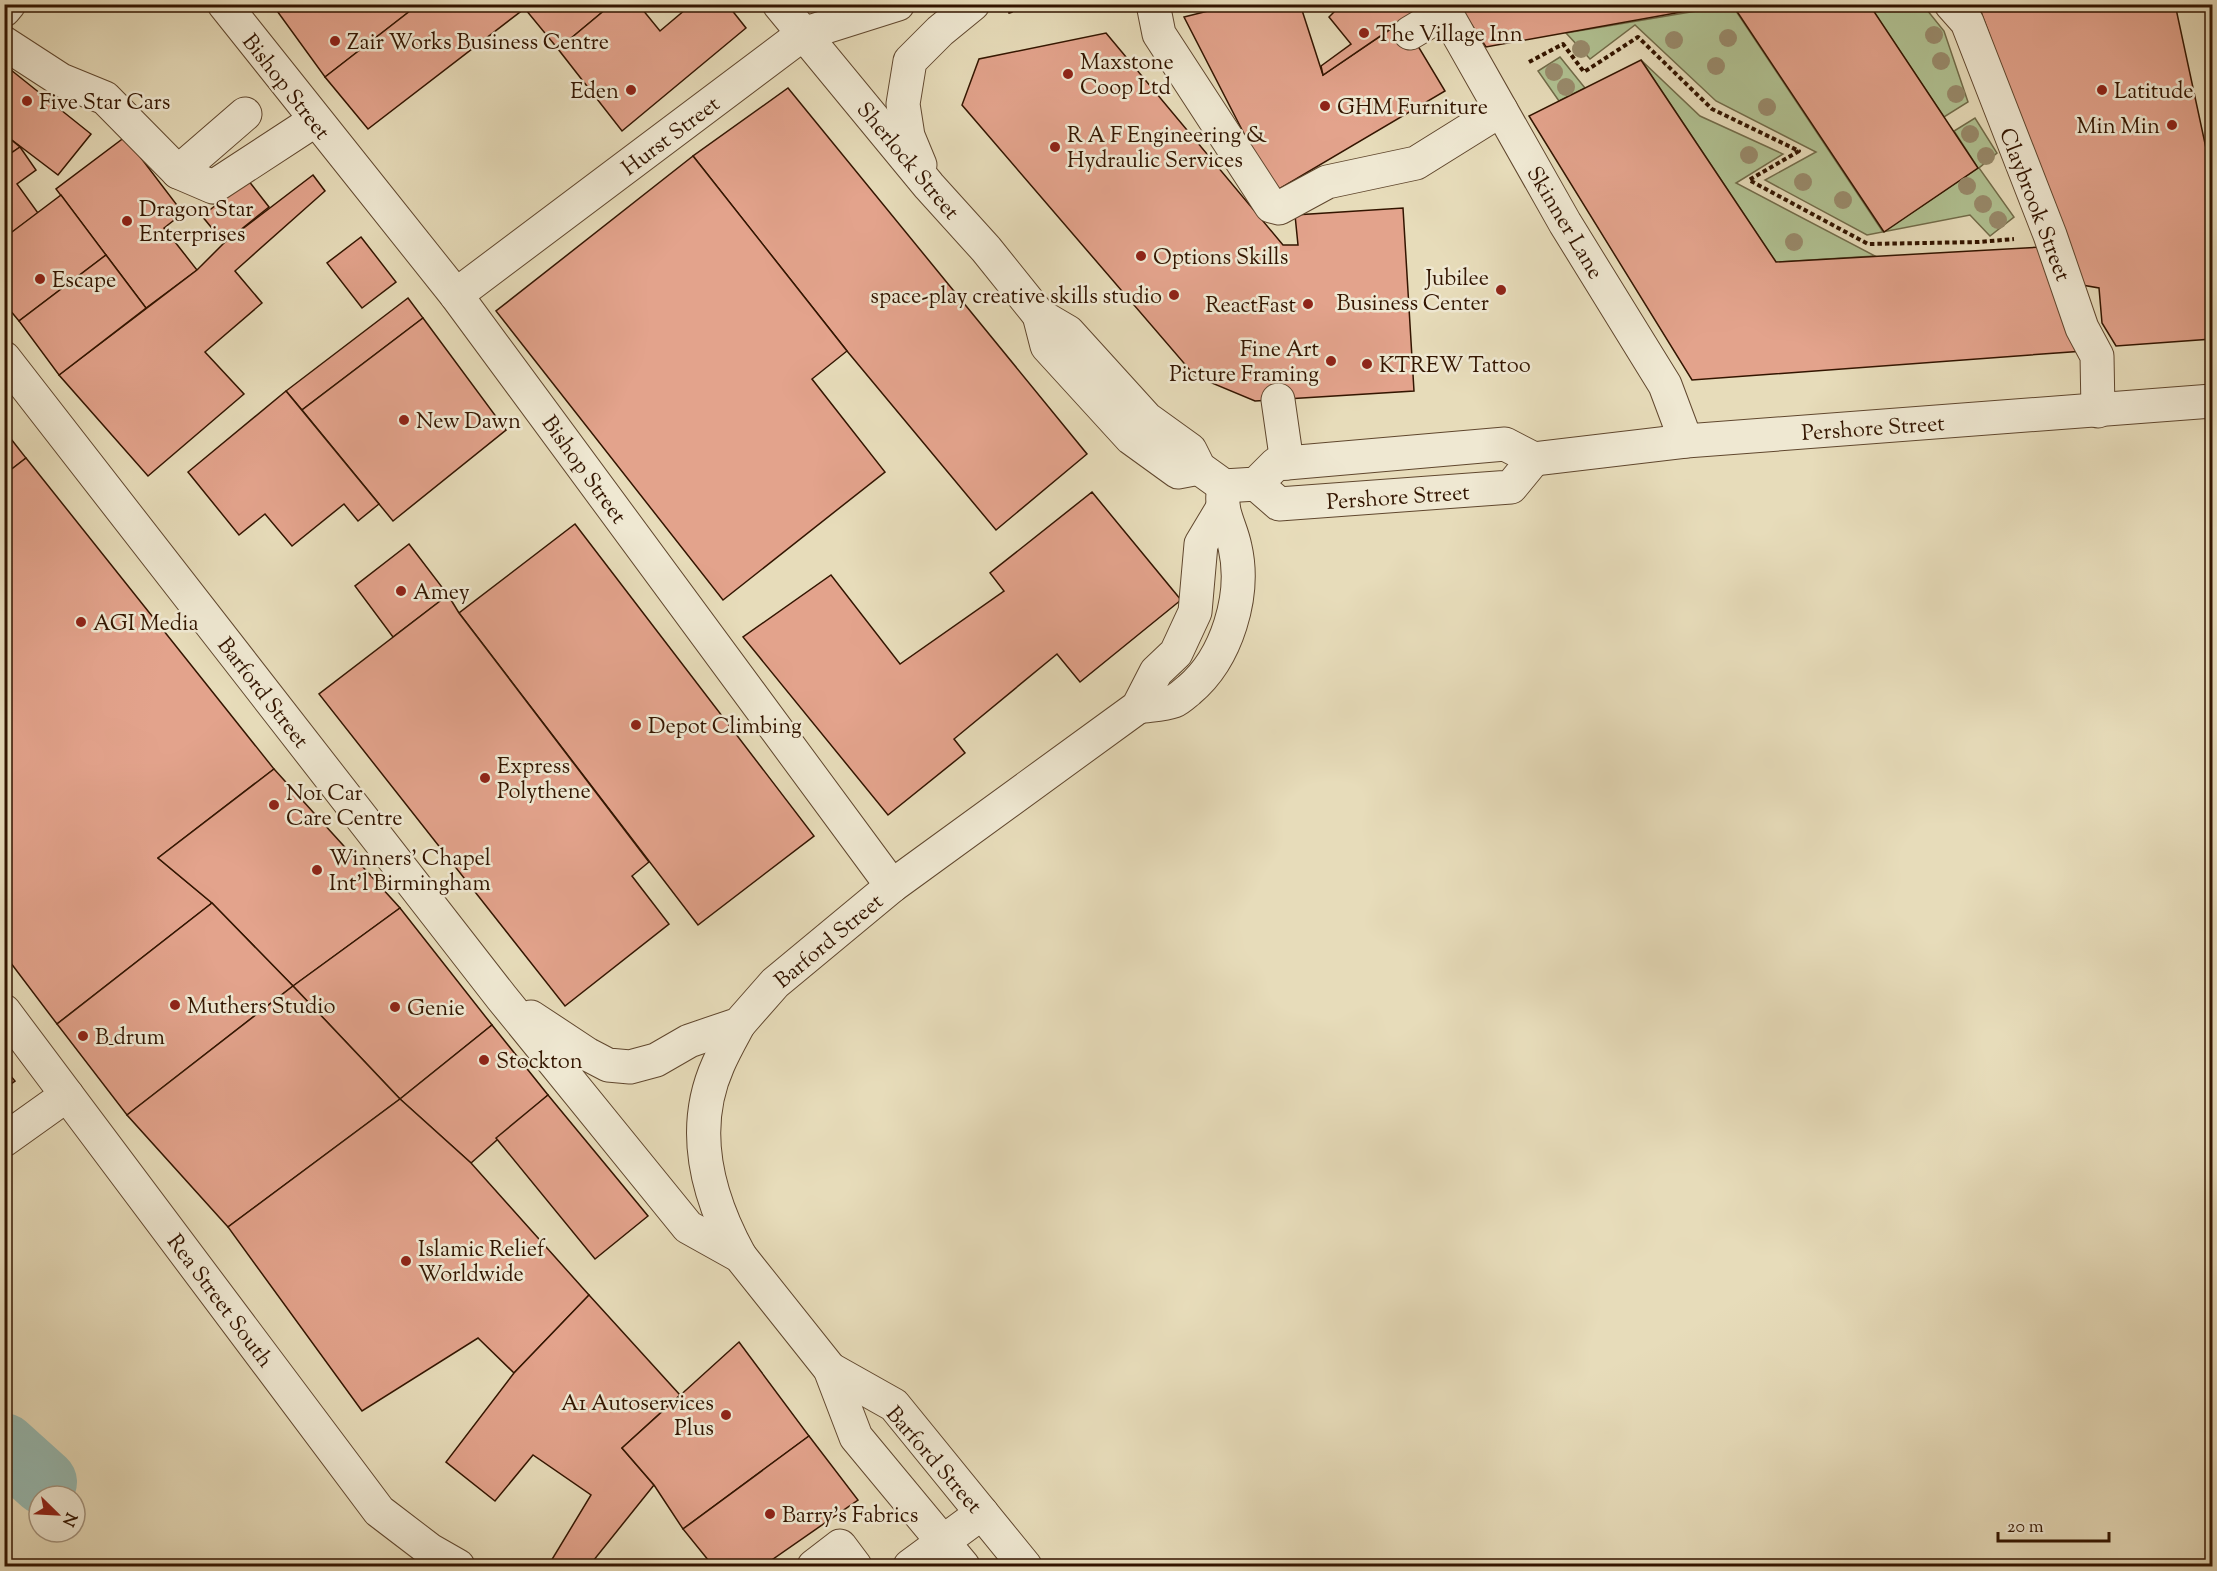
<svg xmlns="http://www.w3.org/2000/svg" width="2217" height="1571" viewBox="0 0 2217 1571" font-family="'Sorts Mill Goudy',serif">
<rect width="100%" height="100%" fill="#e7dcba"/>
<filter id="stains"><feTurbulence type="fractalNoise" baseFrequency=".00333" numOctaves="4"/><feColorMatrix values="0 0 0 0 .2 0 0 0 0 .09 0 0 0 0 .02 0 0 0 .5 -.17"/></filter>
<radialGradient id="worn" r=".72"><stop offset=".6" stop-color="#630" stop-opacity="0"/><stop offset="1" stop-color="#630" stop-opacity=".3"/></radialGradient>
<g fill="#b1c293" stroke="#726c4a" stroke-width="1.5">
<polygon points="1732,5 1883,232 1978,168 1954,131 1975,118 1997,153 1979,168 2014,217 1990,236 1970,215 1867,235 1765,180 1816,152 1716,101 1635,25 1590,59 1566,33"/>
<polygon points="1869,5 1923,5 1944,31 1968,102 1944,117"/>
<polygon points="1560,57 1585,88 1559,101 1538,71"/>
<polygon points="1641,60 1700,116 1783,154 1736,183 1875,256 1776,262"/>
</g>
<g fill="none" stroke-linecap="round" stroke-linejoin="round">
<polyline stroke="#97bbb3" stroke-width="66" points="4,1446 44,1482"/>
</g>
<g fill="#e3a38c" stroke="#331500" stroke-width="1.5">
<polygon points="272,4 419,4 325,77"/>
<polygon points="419,4 521,4 524,9 368,129 325,77"/>
<polygon points="521,4 612,4 558,49"/>
<polygon points="612,4 638,4 660,31 692,4 727,4 746,28 622,131 558,49"/>
<polygon points="1236,4 1300,4 1323,75 1403,21 1445,91 1274,192 1184,17"/>
<polygon points="1427,4 1323,75 1321,66 1351,44 1329,17 1342,4"/>
<polygon points="1458,4 1726,4 1486,47"/>
<polygon points="1732,4 1869,4 1978,168 1884,232"/>
<polygon points="1978,4 2175,4 2212,176 2212,339 2116,346 2102,323 2099,288 2082,285"/>
<polygon points="1106,33 1283,245 1298,245 1295,215 1403,208 1414,391 1255,401 1195,376 962,105 979,59"/>
<polygon points="1641,60 1776,262 2041,247 2084,351 1692,380 1529,116"/>
<polygon points="6,66 91,134 58,175 4,134"/>
<polygon points="788,88 1087,454 996,530 847,351 693,156"/>
<polygon points="4,134 20,147 4,158"/>
<polygon points="125,137 183,213 164,228 197,270 146,308 56,189"/>
<polygon points="20,147 36,170 17,184 38,213 4,238 4,158"/>
<polygon points="693,156 847,351 812,379 885,472 723,600 496,311"/>
<polygon points="313,175 325,191 235,271 262,303 205,352 244,394 148,476 59,375 197,270 224,243"/>
<polygon points="248,180 269,207 224,243 202,216"/>
<polygon points="61,195 106,255 19,321 4,303 4,238"/>
<polygon points="361,237 396,282 362,308 327,263"/>
<polygon points="106,255 146,308 59,375 19,321"/>
<polygon points="408,298 423,318 302,410 286,391"/>
<polygon points="423,318 506,430 393,521 302,410"/>
<polygon points="286,391 379,504 358,521 344,504 292,546 265,514 239,535 188,472"/>
<polygon points="4,430 26,458 4,475"/>
<polygon points="26,458 274,769 158,858 212,903 57,1024 4,954 4,475"/>
<polygon points="1092,492 1181,600 1080,682 1057,654 954,739 965,753 888,815 743,637 831,575 900,664 1004,591 990,573"/>
<polygon points="575,524 814,836 698,925 459,613"/>
<polygon points="409,544 448,595 393,637 355,586"/>
<polygon points="448,595 459,613 649,862 632,876 669,924 565,1006 319,694"/>
<polygon points="274,769 400,908 293,986 212,903 158,858"/>
<polygon points="212,903 293,986 127,1115 57,1024"/>
<polygon points="400,908 492,1025 400,1099 293,986"/>
<polygon points="293,986 400,1099 228,1227 127,1115"/>
<polygon points="492,1025 548,1095 471,1163 400,1099"/>
<polygon points="4,1068 15,1081 4,1089"/>
<polygon points="548,1095 648,1216 595,1259 496,1138"/>
<polygon points="400,1099 471,1163 589,1295 514,1373 478,1338 362,1411 228,1227"/>
<polygon points="589,1295 680,1395 622,1448 654,1485 593,1561 601,1566 548,1566 591,1495 533,1455 495,1501 446,1462 514,1373"/>
<polygon points="739,1342 809,1436 683,1529 654,1485 622,1448"/>
<polygon points="809,1436 858,1500 763,1566 713,1566 683,1529"/>
</g>
<g fill="none" stroke-linecap="round" stroke-linejoin="round">
<g stroke="#60472e" stroke-width="35">
<g id="minor">
<polyline points="224,4 456,295 892,886"/>
<polyline points="779,4 929,186 986,249 1039,315 1068,332 1147,419 1190,450 1199,468 1224,486"/>
<polyline points="1153,4 1159,34 1271,206 1279,208 1327,182 1416,163 1501,110"/>
<polyline points="1441,4 1565,223 1665,385 1686,441"/>
<polyline points="1951,4 1967,22 2050,235 2082,328 2097,356 2098,411"/>
<polyline points="4,10 9,4"/>
<polyline points="1410,33 1445,12"/>
<polyline points="4,43 61,80 105,98 178,172 213,187 314,121"/>
<polyline points="920,165 908,136 903,104 910,61 940,31 973,4"/>
<polyline points="178,172 245,114"/>
<polyline points="456,295 803,34 898,4"/>
<polyline points="1039,315 1047,346 1131,438 1178,472 1199,468"/>
<polyline points="4,358 502,998 688,1227 740,1256 830,1369 856,1437 963,1566"/>
<polyline points="1278,400 1287,463"/>
<polyline points="1256,484 1279,504 1511,487 1534,459"/>
<polyline points="1224,486 1256,484 1276,464 1287,463 1505,444 1534,459 1686,441 2212,401"/>
<path d="M 1138,707 C 1149,705 1163,705 1174,701 C 1179,699 1184,694 1189,690 C 1227,658 1246,595 1235,547 C 1231,527 1221,514 1223,494"/>
<polyline points="4,1011 379,1511 430,1550 458,1566"/>
<polyline points="531,1017 587,1054 608,1065 630,1067 656,1060 689,1041 739,1024 775,983 892,886 1138,707 1156,672 1176,653 1195,612 1201,544 1222,509"/>
<path d="M 739,1024 C 732,1037 724,1051 718,1065 C 689,1130 708,1198 740,1256"/>
<polyline points="4,1140 67,1095"/>
<polyline points="830,1369 894,1405 1025,1566"/>
<polyline points="814,1566 840,1546 855,1566"/>
<polyline points="910,1566 982,1513"/>
</g>
</g>
<g stroke="#331500" stroke-width="4" stroke-dasharray="4.5 3" stroke-linecap="butt">
<polyline points="1008,12 1036,4"/>
<polyline points="1529,62 1563,44 1584,72 1638,37 1712,109 1799,151 1749,180 1868,244 1979,242 2014,239"/>
</g>
<use href="#minor" stroke="#efe8d2" stroke-width="33"/>
</g>
<g fill="#998b6c">
<circle cx="1934" cy="35" r="9"/>
<circle cx="1728" cy="38" r="9"/>
<circle cx="1674" cy="40" r="9"/>
<circle cx="1581" cy="49" r="9"/>
<circle cx="1941" cy="61" r="9"/>
<circle cx="1716" cy="66" r="9"/>
<circle cx="1554" cy="72" r="9"/>
<circle cx="1566" cy="87" r="9"/>
<circle cx="1956" cy="94" r="9"/>
<circle cx="1767" cy="107" r="9"/>
<circle cx="1970" cy="134" r="9"/>
<circle cx="1749" cy="155" r="9"/>
<circle cx="1986" cy="156" r="9"/>
<circle cx="1803" cy="182" r="9"/>
<circle cx="1967" cy="186" r="9"/>
<circle cx="1843" cy="200" r="9"/>
<circle cx="1983" cy="204" r="9"/>
<circle cx="1998" cy="220" r="9"/>
<circle cx="1794" cy="242" r="9"/>
</g>
<g fill="#8f2418" stroke="#efe8d2" stroke-width="2">
<circle cx="1364" cy="33" r="6"/>
<circle cx="335" cy="41" r="6"/>
<circle cx="1068" cy="74" r="6"/>
<circle cx="631" cy="90" r="6"/>
<circle cx="2102" cy="90" r="6"/>
<circle cx="27" cy="101" r="6"/>
<circle cx="1325" cy="106" r="6"/>
<circle cx="2172" cy="125" r="6"/>
<circle cx="1055" cy="147" r="6"/>
<circle cx="127" cy="221" r="6"/>
<circle cx="1141" cy="256" r="6"/>
<circle cx="40" cy="279" r="6"/>
<circle cx="1501" cy="290" r="6"/>
<circle cx="1174" cy="295" r="6"/>
<circle cx="1308" cy="304" r="6"/>
<circle cx="1331" cy="361" r="6"/>
<circle cx="1367" cy="364" r="6"/>
<circle cx="404" cy="420" r="6"/>
<circle cx="401" cy="591" r="6"/>
<circle cx="81" cy="622" r="6"/>
<circle cx="636" cy="725" r="6"/>
<circle cx="485" cy="778" r="6"/>
<circle cx="274" cy="805" r="6"/>
<circle cx="317" cy="870" r="6"/>
<circle cx="175" cy="1005" r="6"/>
<circle cx="395" cy="1007" r="6"/>
<circle cx="83" cy="1036" r="6"/>
<circle cx="484" cy="1060" r="6"/>
<circle cx="406" cy="1261" r="6"/>
<circle cx="726" cy="1415" r="6"/>
<circle cx="770" cy="1514" r="6"/>
</g>
<g text-anchor="middle" stroke-width="5" stroke-linejoin="round" paint-order="stroke">
<g font-size="22" fill="#331500" stroke="#efe8d2" text-anchor="start">
<text x="1376" y="41">The Village Inn</text>
<text x="347" y="49">Zair Works Business Centre</text>
<text x="1080" y="69">Maxstone<tspan x="1080" dy="25">Coop Ltd</tspan></text>
<text x="619" y="98" text-anchor="end">Eden</text>
<text x="2114" y="98">Latitude</text>
<text x="39" y="109">Five Star Cars</text>
<text x="1337" y="114">GHM Furniture</text>
<text x="2160" y="133" text-anchor="end">Min Min</text>
<text x="1067" y="142">R A F Engineering &amp;<tspan x="1067" dy="25">Hydraulic Services</tspan></text>
<text x="139" y="216">Dragon Star<tspan x="139" dy="25">Enterprises</tspan></text>
<text x="1153" y="264">Options Skills</text>
<text x="1489" y="285" text-anchor="end">Jubilee<tspan x="1489" dy="25">Business Center</tspan></text>
<text x="52" y="287">Escape</text>
<text x="1162" y="303" text-anchor="end">space-play creative skills studio</text>
<text x="1296" y="312" text-anchor="end">ReactFast</text>
<text x="1319" y="356" text-anchor="end">Fine Art<tspan x="1319" dy="25">Picture Framing</tspan></text>
<text x="1379" y="372">KTREW Tattoo</text>
<text x="416" y="428">New Dawn</text>
<text x="413" y="599">Amey</text>
<text x="93" y="630">AGI Media</text>
<text x="648" y="733">Depot Climbing</text>
<text x="497" y="773">Express<tspan x="497" dy="25">Polythene</tspan></text>
<text x="286" y="800">No1 Car<tspan x="286" dy="25">Care Centre</tspan></text>
<text x="329" y="865">Winners' Chapel<tspan x="329" dy="25">Int'l Birmingham</tspan></text>
<text x="187" y="1013">Muthers Studio</text>
<text x="407" y="1015">Genie</text>
<text x="95" y="1044">B_drum</text>
<text x="496" y="1068">Stockton</text>
<text x="418" y="1256">Islamic Relief<tspan x="418" dy="25">Worldwide</tspan></text>
<text x="714" y="1410" text-anchor="end">A1 Autoservices<tspan x="714" dy="25">Plus</tspan></text>
<text x="782" y="1522">Barry's Fabrics</text>
</g>
<g font-size="22" fill="#331500" stroke="#efe8d2">
<text transform="translate(287 86) rotate(52)" y="8">Bishop Street</text>
<text transform="translate(670 135) rotate(-37)" y="8">Hurst Street</text>
<text transform="translate(909 160) rotate(50)" y="8">Sherlock Street</text>
<text transform="translate(2036 204) rotate(69)" y="8">Claybrook Street</text>
<text transform="translate(1566 222) rotate(59)" y="8">Skinner Lane</text>
<text transform="translate(1873 427) rotate(-4)" y="8">Pershore Street</text>
<text transform="translate(585 469) rotate(54)" y="8">Bishop Street</text>
<text transform="translate(1398 496) rotate(-4)" y="8">Pershore Street</text>
<text transform="translate(264 692) rotate(52)" y="8">Barford Street</text>
<text transform="translate(828 940) rotate(-40)" y="8">Barford Street</text>
<text transform="translate(221 1300) rotate(53)" y="8">Rea Street South</text>
<text transform="translate(935 1459) rotate(49)" y="8">Barford Street</text>
</g>
</g>
<rect width="2217" height="1571" fill="none" stroke="#e7dcba" stroke-width="24"/>
<rect x="6" y="6" width="2205" height="1559" fill="none" stroke="#331500" stroke-width="3"/>
<rect x="12" y="12" width="2193" height="1547" fill="none" stroke="#331500" stroke-width="1.5"/>
<g transform="translate(57 1514) rotate(114)"><circle r="28" fill="#efe8d2" stroke="#a4947e" stroke-width="1.5"/>
<path d="M0-4.5L10 22L0 15L-10 22Z" fill="#8f2418"/>
<text y="-9" font-size="16" font-weight="bold" text-anchor="middle" fill="#331500">N</text>
</g>
<path d="M1998 1532v9h111v-9" fill="none" stroke="#331500" stroke-width="3"/>
<text x="2007" y="1532" font-size="18" fill="#331500" stroke="#efe8d2" stroke-width="4.5" paint-order="stroke">20 m</text>
<rect width="100%" height="100%" filter="url(#stains)"/>
<rect width="100%" height="100%" fill="url(#worn)"/>
</svg>
